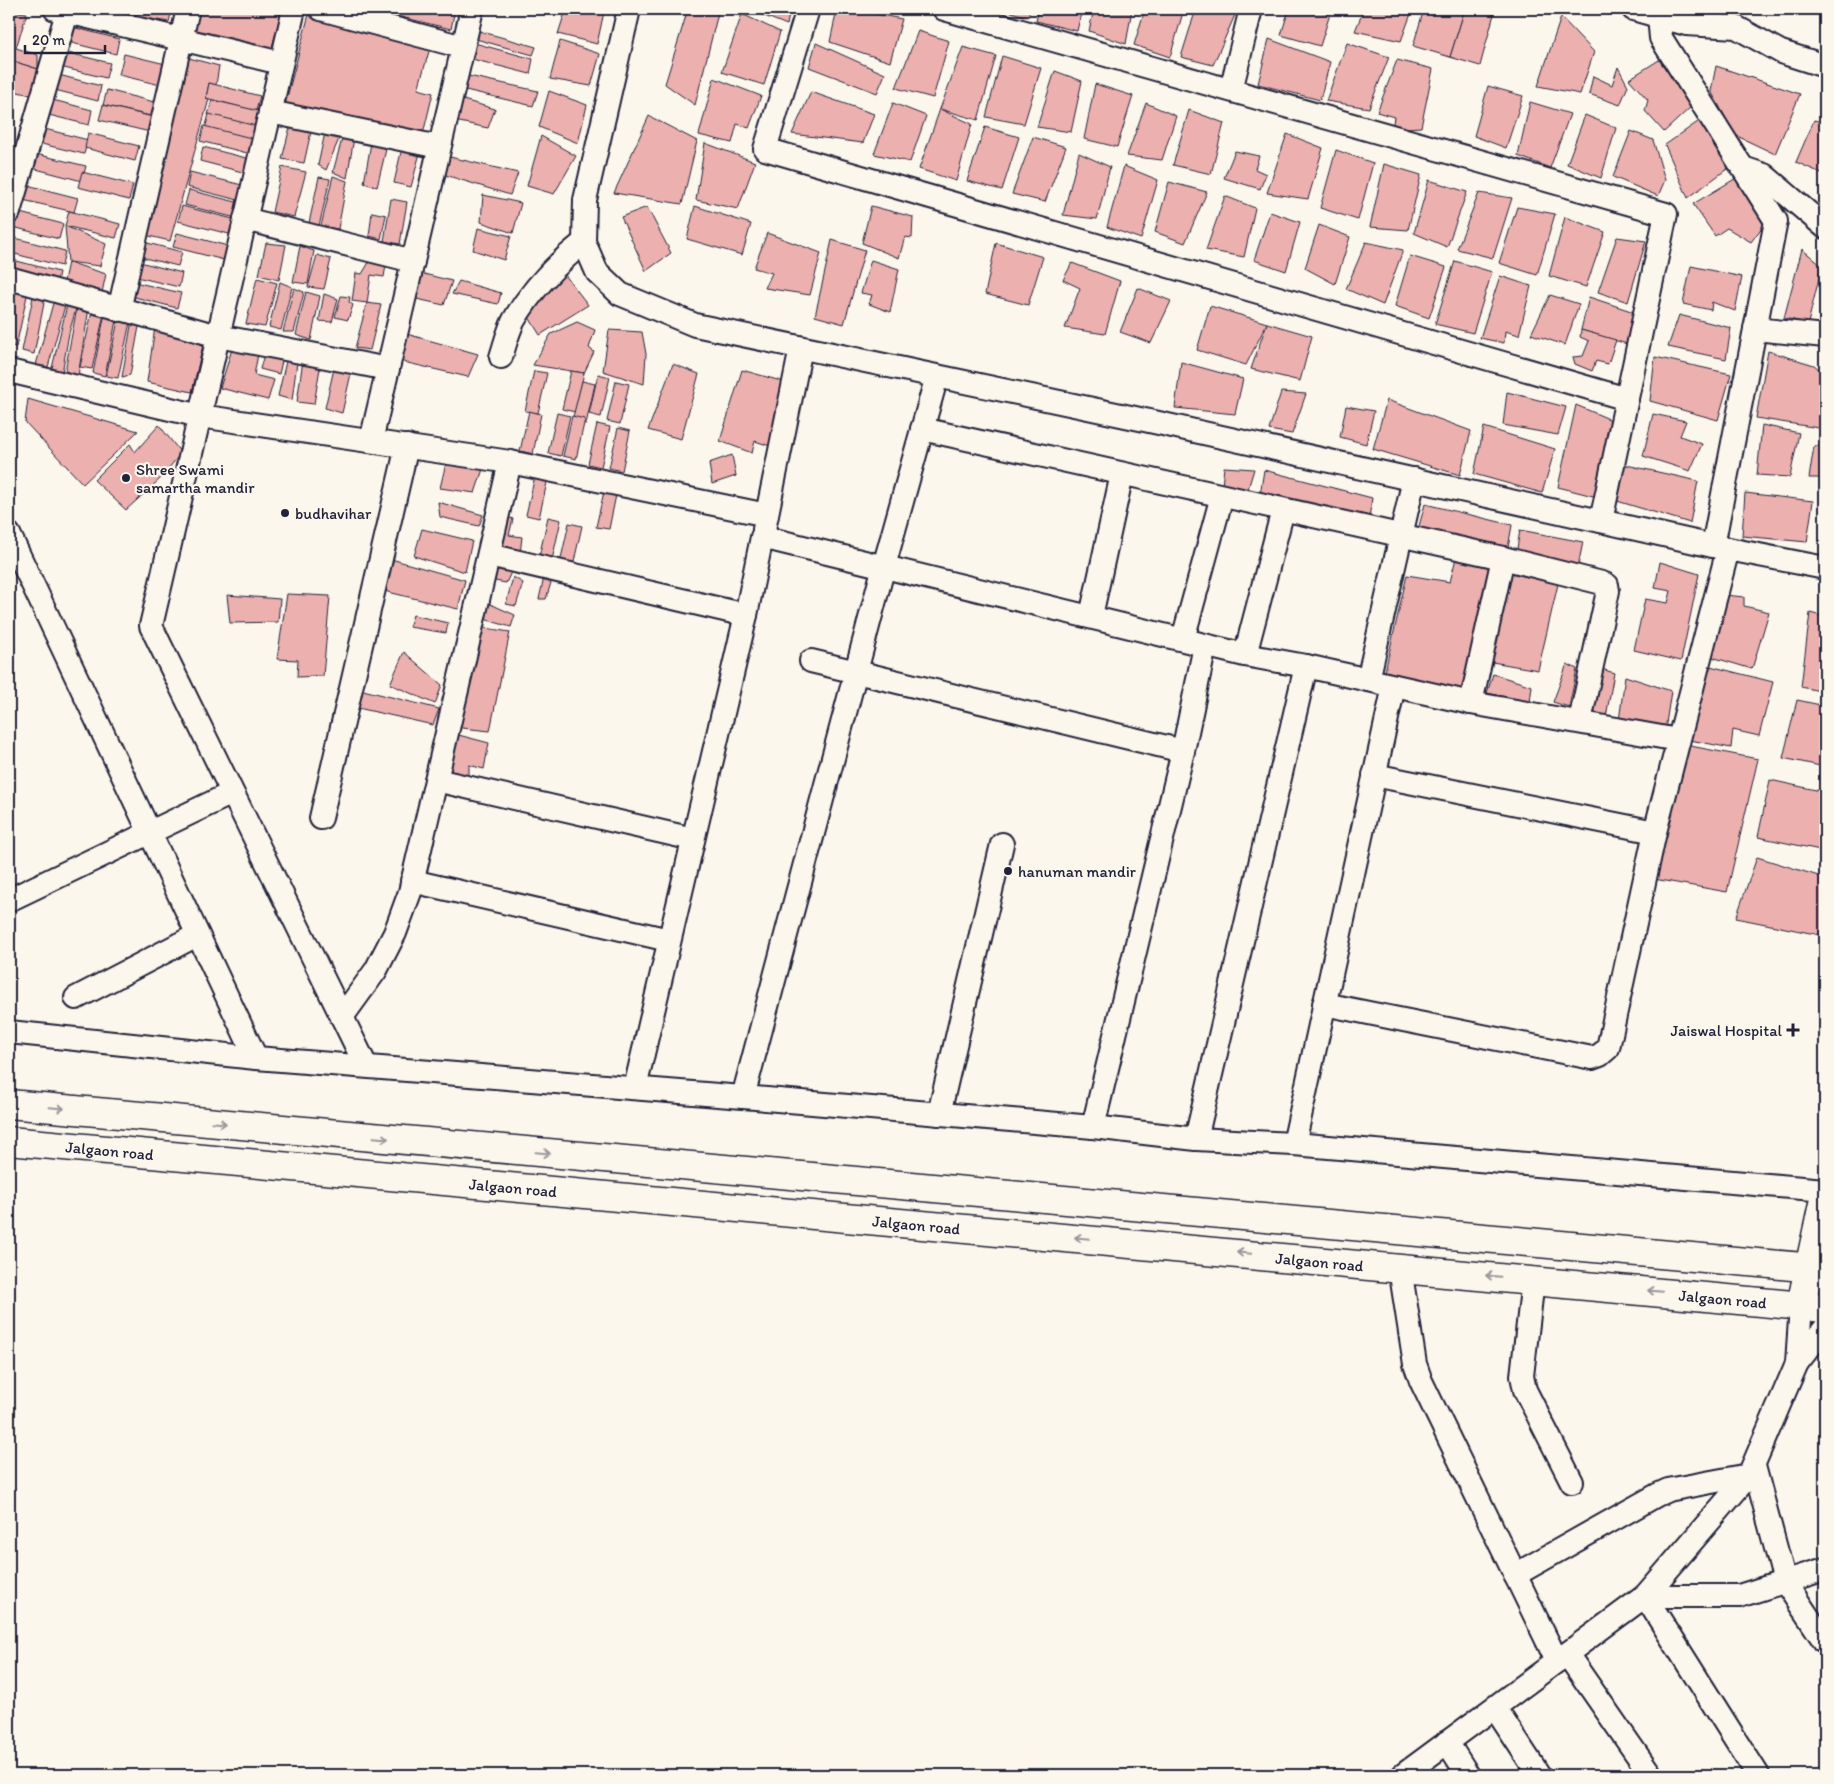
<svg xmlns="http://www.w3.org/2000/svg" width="1834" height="1784" viewBox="0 0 1834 1784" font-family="Itim,sans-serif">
<rect width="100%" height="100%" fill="#fbf7ec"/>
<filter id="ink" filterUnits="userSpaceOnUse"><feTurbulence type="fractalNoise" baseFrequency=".02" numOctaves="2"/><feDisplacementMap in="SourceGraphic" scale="10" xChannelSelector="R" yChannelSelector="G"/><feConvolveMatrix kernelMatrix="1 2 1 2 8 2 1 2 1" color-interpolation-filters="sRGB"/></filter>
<g filter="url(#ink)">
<g fill="#ecb0ae" stroke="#22223b">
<polygon points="91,9 172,9 169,22"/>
<polygon points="199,9 282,9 271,51 194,30"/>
<polygon points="368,9 455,9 451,29"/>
<polygon points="566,9 593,9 604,12 597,44 558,34"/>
<polygon points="688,9 719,9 695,105 665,84"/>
<polygon points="747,9 790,9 787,25"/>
<polygon points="837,9 849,9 902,19 890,62 830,42"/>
<polygon points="1001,9 1030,9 1028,17"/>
<polygon points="1039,9 1082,9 1077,31 1036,21"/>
<polygon points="1094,9 1132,9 1126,44 1089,31"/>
<polygon points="1145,9 1184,9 1170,57 1134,45"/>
<polygon points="1196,9 1215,9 1235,15 1213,65 1181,57"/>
<polygon points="1289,9 1314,9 1330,14 1320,46 1281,35"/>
<polygon points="1364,9 1404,9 1412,11 1401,41 1355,31"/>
<polygon points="1424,9 1465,9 1450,57 1413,46"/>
<polygon points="1465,9 1475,9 1494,14 1480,66 1450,57"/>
<polygon points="1762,9 1781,9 1780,12"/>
<polygon points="9,11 27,13 16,48 38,55 38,69 9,60"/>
<polygon points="309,14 430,48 418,89 433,93 423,134 285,105"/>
<polygon points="742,14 780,32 764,85 722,72"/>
<polygon points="1561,17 1594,52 1580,94 1538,86"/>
<polygon points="68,26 119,39 116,54 64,41"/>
<polygon points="472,29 536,47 533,55 465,36"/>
<polygon points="918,31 949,41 933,98 896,88"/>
<polygon points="1269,39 1330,62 1320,100 1258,84"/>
<polygon points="467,41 533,59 530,74 464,57"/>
<polygon points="560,41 600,54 591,86 550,79"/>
<polygon points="816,43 885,74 877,93 809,67"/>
<polygon points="1347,43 1389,57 1369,108 1326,101"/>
<polygon points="963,47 996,56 978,120 940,109"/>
<polygon points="60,51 110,63 106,78 56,66"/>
<polygon points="124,54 182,68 177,89 119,75"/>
<polygon points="1002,56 1041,68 1024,124 986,117"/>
<polygon points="189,58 219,66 216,85 209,83 206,98 209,99 170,241 145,235"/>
<polygon points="9,60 38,69 31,95 9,90"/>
<polygon points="1397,60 1433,69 1421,127 1392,129 1394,117 1377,112"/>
<polygon points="1659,60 1692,106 1664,132 1645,111 1648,100 1629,79"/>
<polygon points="1716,66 1800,94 1775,154 1735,135 1711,91"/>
<polygon points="1618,67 1628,86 1620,105 1589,94 1593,76 1612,85"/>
<polygon points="1055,71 1082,81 1071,132 1037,127"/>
<polygon points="51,73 101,86 98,101 47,88"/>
<polygon points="459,74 538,91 533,106 453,87"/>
<polygon points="714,78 761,96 749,128 737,124 732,143 699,135"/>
<polygon points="209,83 260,96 256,111 206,98"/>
<polygon points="1095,84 1133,96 1117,147 1084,139"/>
<polygon points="1488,86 1523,96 1506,148 1474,136"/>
<polygon points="107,90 158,103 155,117 103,105"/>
<polygon points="549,91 587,105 578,143 539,127"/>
<polygon points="811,92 874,114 863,143 792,134"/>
<polygon points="41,97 92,110 89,125 37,112"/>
<polygon points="456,98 495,109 488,128 450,120"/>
<polygon points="212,100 263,112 259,127 208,115"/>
<polygon points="1530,102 1570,114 1550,168 1518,156"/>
<polygon points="893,103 926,116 910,162 874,154"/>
<polygon points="1146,103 1176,116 1162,160 1127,156"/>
<polygon points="103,105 153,117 150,132 99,120"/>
<polygon points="940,109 972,124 956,181 919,169"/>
<polygon points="1189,110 1224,123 1211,174 1173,165"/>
<polygon points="209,114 260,127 256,142 205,129"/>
<polygon points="1585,115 1616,128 1601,178 1567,164"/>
<polygon points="649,116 697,141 682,204 614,193"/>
<polygon points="292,119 312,127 304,163 282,159"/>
<polygon points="1702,119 1731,166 1688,198 1665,145"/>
<polygon points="1814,120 1825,123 1825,165 1821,173 1796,162"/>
<polygon points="204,126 255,139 251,154 200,141"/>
<polygon points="37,127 88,140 84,154 33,142"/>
<polygon points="985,127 1019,137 1002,190 967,181"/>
<polygon points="326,128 341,134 326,170 318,165"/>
<polygon points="1631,131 1653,140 1665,180 1658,196 1613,177"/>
<polygon points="88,133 139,146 135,161 85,148"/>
<polygon points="1287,134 1323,148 1308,199 1267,193"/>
<polygon points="541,136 576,156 554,194 527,186"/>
<polygon points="372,137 388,141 377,187 364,183"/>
<polygon points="1033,137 1066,147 1045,202 1012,194"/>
<polygon points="354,138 347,178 333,172 342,139"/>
<polygon points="403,143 421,149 411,187 394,183"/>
<polygon points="705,143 755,162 738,209 696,200"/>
<polygon points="203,147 254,160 250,174 200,161"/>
<polygon points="1336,150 1373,163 1358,220 1320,208"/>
<polygon points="1235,151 1259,156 1255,169 1266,174 1260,189 1224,178"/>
<polygon points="1079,153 1110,167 1097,219 1063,215"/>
<polygon points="36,154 86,166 82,181 32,168"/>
<polygon points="450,157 518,173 510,195 442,174"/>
<polygon points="1384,164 1421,175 1408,230 1370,227"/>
<polygon points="1124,166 1158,180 1141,239 1107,227"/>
<polygon points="282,167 306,172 294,217 272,212"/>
<polygon points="82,172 133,185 129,200 78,187"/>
<polygon points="190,172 242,185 238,200 187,187"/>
<polygon points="333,176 347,181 338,229 321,226"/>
<polygon points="319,177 330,179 319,226 309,223"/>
<polygon points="1738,177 1766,222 1751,242 1727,228 1715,236 1693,204"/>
<polygon points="1429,180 1467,192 1447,247 1414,233"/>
<polygon points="1169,182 1207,192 1185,243 1155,232"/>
<polygon points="27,185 78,198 74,212 23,200"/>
<polygon points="189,190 240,203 236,218 185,205"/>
<polygon points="1479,193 1512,198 1493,258 1457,249"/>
<polygon points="483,195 521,203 513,233 481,222"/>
<polygon points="1225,196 1255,208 1244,257 1206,250"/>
<polygon points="391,199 407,202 400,244 384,241"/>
<polygon points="182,206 233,219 229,234 178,221"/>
<polygon points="695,206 751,224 742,255 687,239"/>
<polygon points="871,206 913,217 912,238 905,237 899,258 862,243"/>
<polygon points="647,207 671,253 646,271 621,217"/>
<polygon points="1517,207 1555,214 1537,275 1499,263"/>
<polygon points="12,211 63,224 59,239 9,226"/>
<polygon points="69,211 120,224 116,238 65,226"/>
<polygon points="372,212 386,215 381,239 369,236"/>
<polygon points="1270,212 1300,222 1286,271 1254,260"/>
<polygon points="1565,217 1605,232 1586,287 1549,276"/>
<polygon points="1319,225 1350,237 1335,284 1305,268"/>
<polygon points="65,226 106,244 100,266 68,262"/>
<polygon points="478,228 511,236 504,260 473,250"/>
<polygon points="177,233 228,246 224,260 173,247"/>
<polygon points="767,233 821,253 810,295 765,288 772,273 754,268"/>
<polygon points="1617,237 1646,241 1628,302 1598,292"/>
<polygon points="15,238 65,251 62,266 11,253"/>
<polygon points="132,239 182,252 178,266 128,254"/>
<polygon points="832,240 865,250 844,324 815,316"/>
<polygon points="1366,242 1403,250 1383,305 1346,289"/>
<polygon points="266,243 286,245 279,280 259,275"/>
<polygon points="996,243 1043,257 1028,305 985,294"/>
<polygon points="300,246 314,251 308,284 293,282"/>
<polygon points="1802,249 1822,266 1808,323 1784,318"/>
<polygon points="374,254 387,259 384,277 371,275 367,303 352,301 356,273 362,274"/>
<polygon points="317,255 331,259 324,289 308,287"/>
<polygon points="1410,256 1446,267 1429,318 1395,306"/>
<polygon points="9,259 59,272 56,286 9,274"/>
<polygon points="132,260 182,273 179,287 128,275"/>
<polygon points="871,260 899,269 890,312 869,304 872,295 861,293"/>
<polygon points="1455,261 1492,272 1473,333 1435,324"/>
<polygon points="68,262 106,274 101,297 63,286"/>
<polygon points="1072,263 1120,281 1105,334 1065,328 1080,288 1063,280"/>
<polygon points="1691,266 1742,277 1735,311 1712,302 1711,310 1683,304"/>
<polygon points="562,271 588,305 540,335 525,311"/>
<polygon points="420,273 452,281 444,305 412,298"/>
<polygon points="1500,276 1531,286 1519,335 1505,331 1504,343 1480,338"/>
<polygon points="257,278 277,283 265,327 246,324"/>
<polygon points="130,281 181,293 177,308 127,295"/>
<polygon points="459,281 501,293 498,304 452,294"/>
<polygon points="280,282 292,287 281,330 269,327"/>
<polygon points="17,284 28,291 16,347 9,345 9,322"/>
<polygon points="294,288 304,292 294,332 283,332"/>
<polygon points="1138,288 1171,301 1151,343 1120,332"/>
<polygon points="34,292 45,298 34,354 22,351"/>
<polygon points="306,292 320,296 311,340 296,335"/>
<polygon points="324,294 338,299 332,322 319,321"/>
<polygon points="1550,295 1579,304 1565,345 1531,334"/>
<polygon points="55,296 66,302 48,367 36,365"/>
<polygon points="341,296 350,297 349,302 353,305 348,320 335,317"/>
<polygon points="69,297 78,302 69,333 62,373 52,368"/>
<polygon points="1589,297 1634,312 1627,344 1581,330"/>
<polygon points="78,302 89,308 78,376 65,371"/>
<polygon points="367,303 381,305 370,350 355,348"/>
<polygon points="1210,306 1267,323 1246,365 1197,350"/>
<polygon points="93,307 104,314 92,369 80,367"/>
<polygon points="105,313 116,320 105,376 93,373"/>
<polygon points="1679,315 1731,328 1726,359 1668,347"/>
<polygon points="119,316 130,322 118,378 106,376"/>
<polygon points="132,320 140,321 130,375 122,377"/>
<polygon points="577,322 595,330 589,348 594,352 584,373 533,365 551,334"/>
<polygon points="1267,323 1312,336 1300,381 1251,369"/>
<polygon points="155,327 203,345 192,392 147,382"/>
<polygon points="609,330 642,332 646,354 644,384 603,371"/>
<polygon points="1581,330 1616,340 1608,364 1596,361 1592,371 1575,364 1573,357 1583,356 1589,341 1580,337"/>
<polygon points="403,333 478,354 468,377 395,360"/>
<polygon points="232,349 258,354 254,375 274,380 268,400 220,388"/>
<polygon points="265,351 283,357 279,374 260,369"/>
<polygon points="1768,351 1814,365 1825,374 1825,429 1756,418"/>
<polygon points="287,357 297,362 292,400 278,396"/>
<polygon points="1655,357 1731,374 1718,420 1650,401"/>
<polygon points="303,360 321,362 314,404 297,402"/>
<polygon points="1181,362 1243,379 1235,414 1175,408"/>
<polygon points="335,364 352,369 342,413 325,408"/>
<polygon points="673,364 699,374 681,439 648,430"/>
<polygon points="742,370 788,383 773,447 755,441 752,453 720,441"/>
<polygon points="534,371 547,373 538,413 525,411"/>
<polygon points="571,371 584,373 575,412 562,409"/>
<polygon points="598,374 610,377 601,417 589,414"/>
<polygon points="582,381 595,384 586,424 572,421"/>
<polygon points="616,381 629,384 620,424 607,421"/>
<polygon points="1281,392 1306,394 1292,434 1269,430"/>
<polygon points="1507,392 1566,407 1558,435 1503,425"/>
<polygon points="28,399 138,431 83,484 25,422"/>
<polygon points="1387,400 1471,431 1460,475 1373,449"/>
<polygon points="1576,405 1616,422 1597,497 1558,487"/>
<polygon points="1346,406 1374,411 1366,444 1340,437"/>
<polygon points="529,411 541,414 533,454 520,451"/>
<polygon points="557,413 570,416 561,456 548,453"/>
<polygon points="1653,414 1686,421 1680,436 1702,444 1690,471 1643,456"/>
<polygon points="572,416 585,419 576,459 563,456"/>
<polygon points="597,424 610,427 601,467 588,464"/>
<polygon points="159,425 181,453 160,479 126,510 94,480 130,444 135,452"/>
<polygon points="1762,425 1799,433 1790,477 1757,475"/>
<polygon points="1484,427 1555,449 1542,493 1474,474"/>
<polygon points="618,428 630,431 622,471 609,468"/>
<polygon points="1825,445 1825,478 1809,478 1814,446"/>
<polygon points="732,455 736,476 712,484 709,463"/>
<polygon points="447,459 484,466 475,493 440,488"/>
<polygon points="1622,464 1698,481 1690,523 1617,501"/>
<polygon points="1224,467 1254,469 1247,492 1222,486"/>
<polygon points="1264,470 1372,498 1369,518 1260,495"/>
<polygon points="535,476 548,478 539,518 526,515"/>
<polygon points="605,487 617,490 609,529 596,527"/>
<polygon points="1745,493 1813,501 1807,542 1742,536"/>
<polygon points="438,502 483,515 479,526 440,517"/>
<polygon points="1425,504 1512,525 1508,548 1418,530"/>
<polygon points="506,516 513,519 509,535 522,537 520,554 497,549"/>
<polygon points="548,517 561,520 552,560 539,557"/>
<polygon points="569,523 582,526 573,566 560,563"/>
<polygon points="422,529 472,541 465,572 414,556"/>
<polygon points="1520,530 1583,542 1577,571 1516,555"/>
<polygon points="1456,558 1493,568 1465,692 1385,671 1407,575 1450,582"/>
<polygon points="391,559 465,580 458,609 384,591"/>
<polygon points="1660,562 1699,574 1681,661 1634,650 1645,599 1668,603 1671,591 1655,588"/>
<polygon points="498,564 512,570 506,583 495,581"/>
<polygon points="545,573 553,576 546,599 539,599"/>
<polygon points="1510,573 1558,584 1538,670 1492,662"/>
<polygon points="513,577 523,583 516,606 506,604"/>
<polygon points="287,594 330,596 323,676 297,677 298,660 277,659"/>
<polygon points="227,595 280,599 278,622 230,623"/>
<polygon points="1725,595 1744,597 1744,606 1769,612 1752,669 1712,657"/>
<polygon points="488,603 515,615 511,627 484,619"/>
<polygon points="1810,613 1825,617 1825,692 1801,687"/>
<polygon points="413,615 448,623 446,633 409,627"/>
<polygon points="479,627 510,632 490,731 453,727"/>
<polygon points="404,652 442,685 435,704 390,684"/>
<polygon points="1567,664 1577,669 1569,707 1553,702"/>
<polygon points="1706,665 1773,682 1759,736 1733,730 1731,748 1690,740"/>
<polygon points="1599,668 1614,673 1606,717 1587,715"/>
<polygon points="1493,674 1532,686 1530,702 1487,693"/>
<polygon points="1625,676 1671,691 1665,730 1619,721"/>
<polygon points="363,690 439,709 433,725 358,708"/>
<polygon points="1797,700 1825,706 1825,767 1783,758"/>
<polygon points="451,733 489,743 484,769 469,765 469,781 441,778"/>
<polygon points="1685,745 1758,759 1727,892 1654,879"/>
<polygon points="1770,780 1825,792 1825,851 1758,837"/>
<polygon points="1757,857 1825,878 1825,936 1736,918"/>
</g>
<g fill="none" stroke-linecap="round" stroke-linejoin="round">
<g stroke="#22223b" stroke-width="26">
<g id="minor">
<polyline points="55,9 281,63"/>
<polyline points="294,9 151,626 366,1066"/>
<polyline points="321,9 463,47"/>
<polyline points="629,9 585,200 584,242 597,272 620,294 695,325 1154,422 1713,546 1825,568"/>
<polyline points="808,9 765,149 1627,399"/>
<polyline points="944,9 1666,214 1601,521"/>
<polyline points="1633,9 1686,24 1736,27 1781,52 1825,66"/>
<polyline points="1659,17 1661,38 1776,221 1713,546"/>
<polyline points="1231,90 1251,9"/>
<polyline points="270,112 439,147"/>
<polyline points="1743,168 1764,175 1825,227"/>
<polyline points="9,212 68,9"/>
<polyline points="245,219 413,261"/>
<polyline points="9,278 218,336 388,369"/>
<polyline points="119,310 188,9"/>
<polyline points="1755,329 1825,336"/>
<path d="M 501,357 C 505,345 508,331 514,320 C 532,289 556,264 584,242"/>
<polyline points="9,371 200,416 510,462 767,515"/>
<polyline points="922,429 1503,558 1602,583 1607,585 1608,591 1580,721"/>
<polyline points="371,441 472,9"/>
<polyline points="764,529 801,348"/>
<polyline points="9,534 256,1058"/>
<polyline points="489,555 746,615"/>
<polyline points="1091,616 1122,474"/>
<polyline points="1183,639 1222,496"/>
<polyline points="1245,655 1283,510"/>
<polyline points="811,661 1183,751"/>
<polyline points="1368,680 1414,479"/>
<polyline points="1471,703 1503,558"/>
<polyline points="1374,775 1655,832"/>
<polyline points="436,780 693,839"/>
<polyline points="321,818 407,446"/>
<polyline points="412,881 669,940"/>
<polyline points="9,900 232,793"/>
<polyline points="76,998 197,935"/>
<polyline points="1324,1004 1592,1058 1600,1055 1608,1048 1655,832 1728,549"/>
<polyline points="342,1017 376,970 395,933 410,892 510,462"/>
<polyline points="9,1032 256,1058 743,1097 1093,1127 1196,1139 1294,1144 1825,1190"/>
<polyline points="635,1088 746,615 762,537 1245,655 1306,666 1471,703 1678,740"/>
<polyline points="743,1097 884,566 937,376"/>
<polyline points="939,1114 1002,844"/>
<polyline points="1093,1127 1183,751 1205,646"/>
<polyline points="1196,1139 1306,666"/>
<polyline points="1294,1144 1394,686"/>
<polyline points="1400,1268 1415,1364 1421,1381 1557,1661"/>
<polyline points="1533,1280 1522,1376 1525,1390 1572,1482"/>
<polyline points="1797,1363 1801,1305"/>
<polyline points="1754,1466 1785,1582 1825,1642"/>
<polyline points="1515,1575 1657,1495 1668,1490 1749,1475"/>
<polyline points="1645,1596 1758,1775"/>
<polyline points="1645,1596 1739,1596 1825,1569"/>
<polyline points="1567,1654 1651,1775"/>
<polyline points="1495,1708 1539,1775"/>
<polyline points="1447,1742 1468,1775"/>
<polyline points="1403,1775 1645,1596 1749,1475 1797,1363 1825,1328"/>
</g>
</g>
<g stroke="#22223b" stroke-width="31">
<polyline id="tertiary" points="1801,1305 1825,1195"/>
</g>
<g stroke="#22223b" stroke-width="31">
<g id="trunk">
<polyline points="9,1104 1825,1269"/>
<path id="s1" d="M 9,1141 L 1825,1308"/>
</g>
</g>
<use href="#minor" stroke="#fbf7ec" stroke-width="22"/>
<use href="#tertiary" stroke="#fbf7ec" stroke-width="28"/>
<use href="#trunk" stroke="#fbf7ec" stroke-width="28"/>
</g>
<defs><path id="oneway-shaft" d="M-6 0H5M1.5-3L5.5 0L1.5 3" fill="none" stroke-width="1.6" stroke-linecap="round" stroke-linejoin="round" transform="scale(1.25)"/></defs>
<g stroke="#99979c">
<use href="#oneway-shaft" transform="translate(57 1108) rotate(5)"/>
<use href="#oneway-shaft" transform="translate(219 1123) rotate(5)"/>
<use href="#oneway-shaft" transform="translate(381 1138) rotate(5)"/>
<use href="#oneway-shaft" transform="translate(543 1153) rotate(5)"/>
<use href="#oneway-shaft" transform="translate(1082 1238) rotate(-175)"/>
<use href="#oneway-shaft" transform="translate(1244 1253) rotate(-175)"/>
<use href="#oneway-shaft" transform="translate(1493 1276) rotate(-175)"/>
<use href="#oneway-shaft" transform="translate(1655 1291) rotate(-175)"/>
</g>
</g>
<g fill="#22223b" stroke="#fbf7ec" stroke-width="2">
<circle cx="126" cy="478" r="5"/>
<circle cx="285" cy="513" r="5"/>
<circle cx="1008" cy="871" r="5"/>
<path d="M1790.5 1022.5h5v5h5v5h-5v5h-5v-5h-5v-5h5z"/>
</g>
<g text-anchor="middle" stroke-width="4.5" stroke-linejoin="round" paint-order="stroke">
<g font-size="16" fill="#22223b" stroke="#fbf7ec" text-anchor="start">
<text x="136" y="475">Shree Swami<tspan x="136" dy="18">samartha mandir</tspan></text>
<text x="295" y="519">budhavihar</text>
<text x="1018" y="877">hanuman mandir</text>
<text x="1782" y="1036" text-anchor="end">Jaiswal Hospital</text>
</g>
<g font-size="16" fill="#22223b" stroke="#fbf7ec">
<text dy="6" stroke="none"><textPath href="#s1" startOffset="101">Jalgaon road</textPath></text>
<text dy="6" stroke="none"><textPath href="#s1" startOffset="506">Jalgaon road</textPath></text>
<text dy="6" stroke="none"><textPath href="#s1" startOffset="911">Jalgaon road</textPath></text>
<text dy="6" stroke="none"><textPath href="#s1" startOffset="1316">Jalgaon road</textPath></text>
<text dy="6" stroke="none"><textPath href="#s1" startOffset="1721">Jalgaon road</textPath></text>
</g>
</g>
<rect width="1834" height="1784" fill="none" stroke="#fbf7ec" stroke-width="30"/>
<rect x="15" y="15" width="1804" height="1754" fill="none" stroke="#22223b" stroke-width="2" filter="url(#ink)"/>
<path d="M25 45v8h80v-8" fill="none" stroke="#22223b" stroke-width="2.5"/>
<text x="32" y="45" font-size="15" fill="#22223b" stroke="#fbf7ec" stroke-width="4" paint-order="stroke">20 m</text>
</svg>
